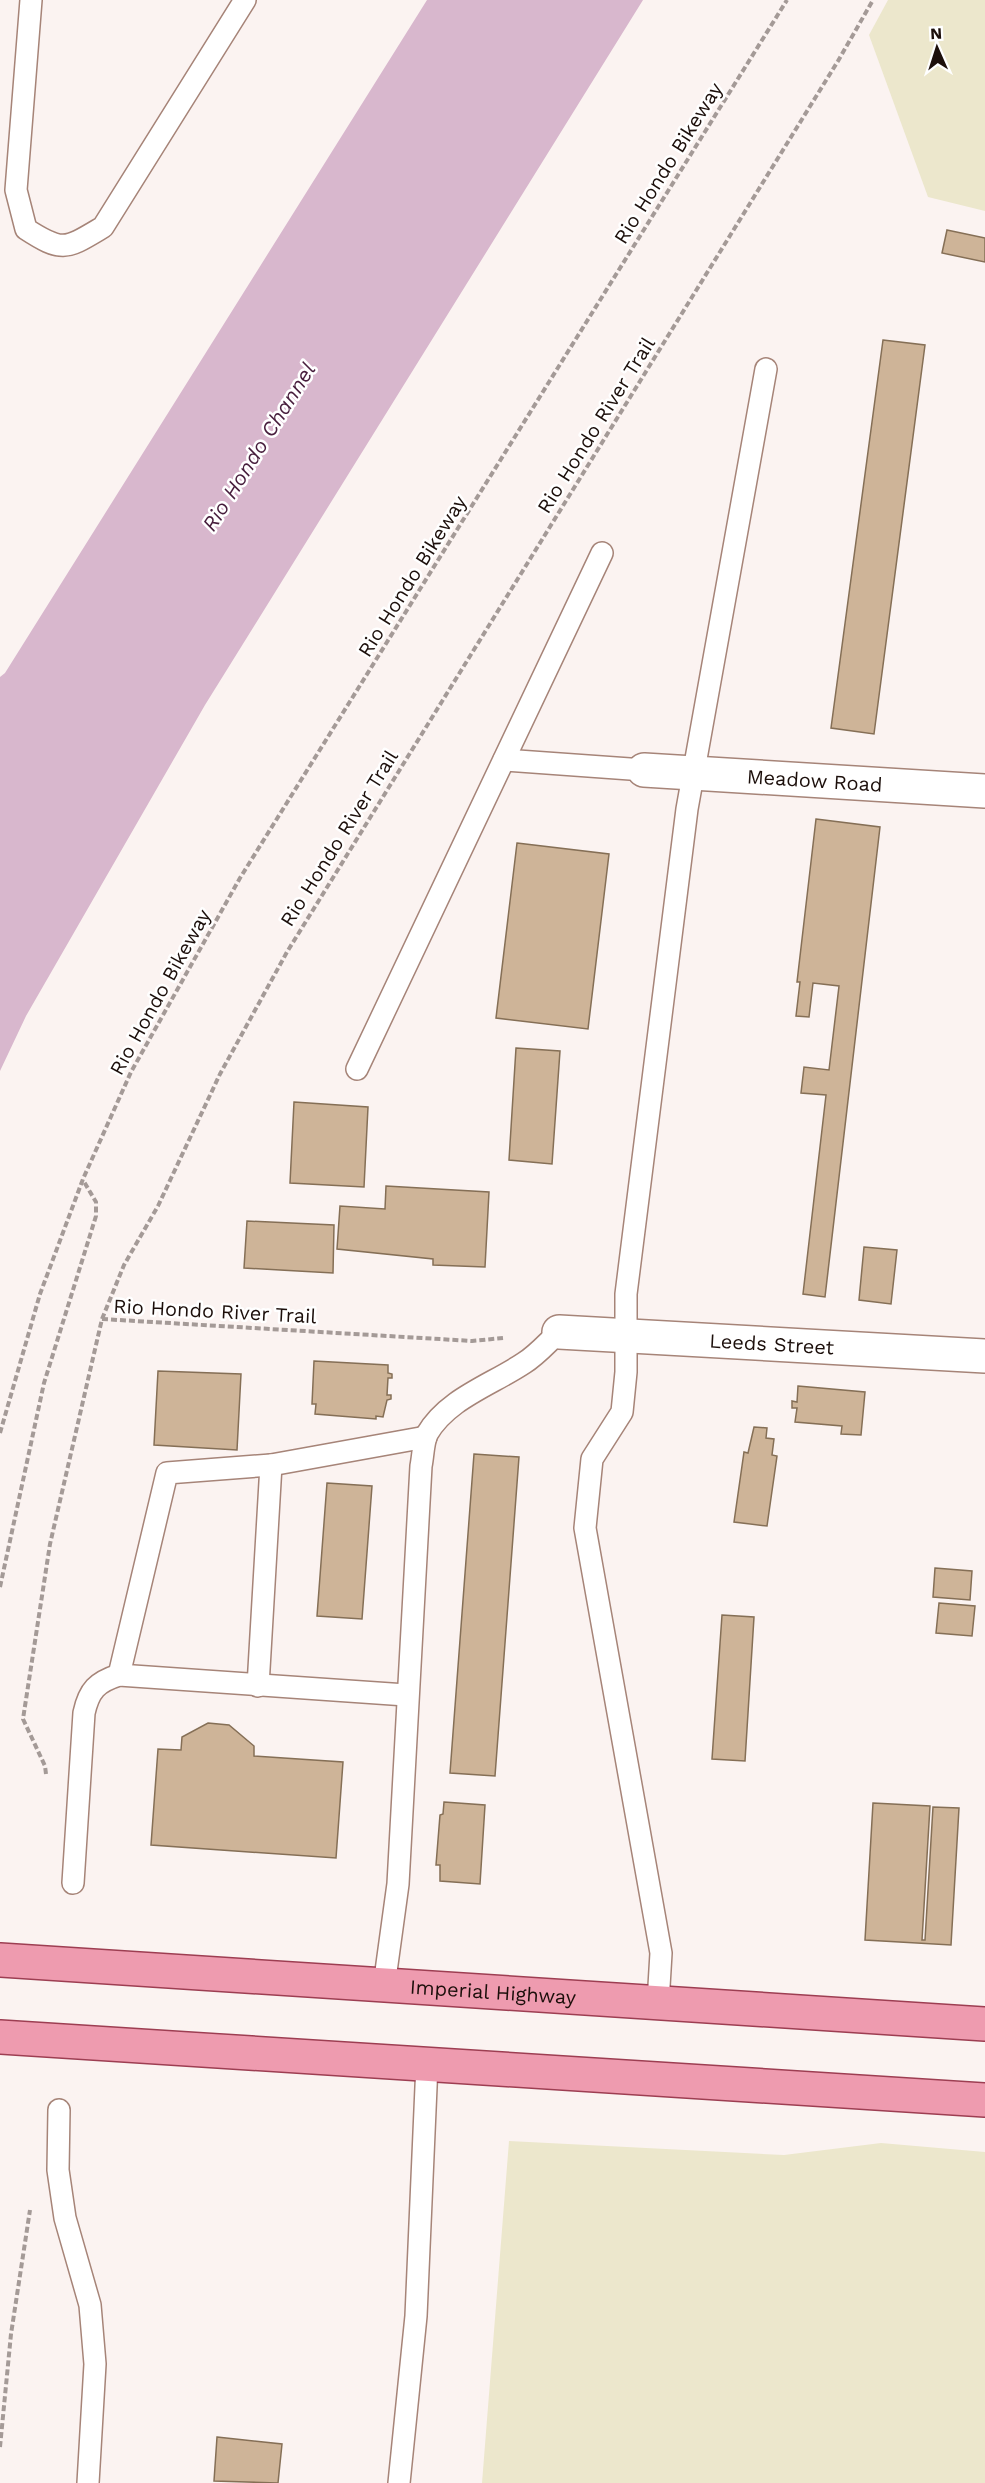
<svg xmlns="http://www.w3.org/2000/svg" width="985" height="2483" viewBox="0 0 985 2483" font-family="'Work Sans',sans-serif">
<rect width="100%" height="100%" fill="#fbf3f1"/>
<g fill="#ece7cc">
<polygon points="888,0 985,0 985,211 928,197 869,35"/>
<polygon points="509,2141 784,2155 881,2143 985,2152 985,2483 482,2483"/>
</g>
<polygon fill="#d8b7cd" points="427,0 643,0 205,705 26,1016 0,1071 0,677 5,673"/>
<g fill="#ceb498" stroke="#856f56" stroke-width="1.5">
<polygon points="947,230 985,238 985,262 942,253"/>
<polygon points="883,340 925,345 874,734 831,728"/>
<polygon points="816,819 880,827 825,1297 803,1294 826,1095 801,1093 804,1067 829,1070 839,986 813,983 809,1017 796,1016 800,982 797,982"/>
<polygon points="517,843 609,854 588,1029 496,1018"/>
<polygon points="516,1048 560,1051 552,1164 509,1160"/>
<polygon points="294,1102 368,1107 364,1187 290,1183"/>
<polygon points="386,1186 489,1192 485,1267 433,1265 433,1259 337,1249 340,1206 385,1209"/>
<polygon points="247,1221 334,1225 333,1273 244,1268"/>
<polygon points="864,1247 897,1250 891,1304 859,1300"/>
<polygon points="314,1361 388,1365 388,1373 392,1374 392,1378 388,1378 387,1395 391,1395 391,1399 387,1400 383,1417 376,1416 376,1419 315,1414 316,1404 312,1404"/>
<polygon points="158,1371 241,1374 237,1450 154,1445"/>
<polygon points="798,1386 865,1392 861,1435 841,1434 842,1426 795,1422 797,1408 792,1408 792,1401 797,1402"/>
<polygon points="754,1427 767,1428 766,1438 774,1439 772,1455 777,1456 767,1526 734,1522 744,1452 748,1453"/>
<polygon points="474,1454 519,1457 495,1776 450,1773"/>
<polygon points="327,1483 372,1486 362,1619 317,1616"/>
<polygon points="935,1568 972,1571 970,1600 933,1597"/>
<polygon points="939,1603 975,1606 972,1636 936,1633"/>
<polygon points="722,1615 754,1617 745,1761 712,1759"/>
<polygon points="208,1723 229,1725 254,1746 254,1756 343,1762 336,1858 151,1845 158,1749 181,1750 182,1737"/>
<polygon points="444,1802 485,1805 480,1884 440,1881 440,1865 436,1865 440,1815 443,1814"/>
<polygon points="873,1803 930,1806 922,1940 925,1940 933,1807 959,1808 951,1945 865,1940"/>
<polygon points="217,2437 282,2444 278,2483 214,2481"/>
</g>
<g fill="none" stroke-linecap="round" stroke-linejoin="round">
<g stroke="#a68478" stroke-width="24">
<g id="service">
<path d="M 31,0 L 16,190 L 26,229 C 63,253 66,249 103,227 L 245,0"/>
<polyline points="504,760 644,770"/>
<polyline points="357,1069 602,553"/>
<polyline points="119,1675 167,1473 271,1465 426,1437"/>
<polyline points="258,1686 271,1465"/>
<path d="M 73,1883 L 84,1713 C 89,1690 97,1682 119,1675 L 406,1695"/>
<path d="M 384,1986 L 398,1884 L 421,1466 C 423,1457 423,1443 427,1434 C 447,1399 491,1385 524,1363 C 537,1355 548,1342 559,1332"/>
<polyline points="658,2003 661,1953 585,1528 592,1459 622,1412 626,1372 626,1294 687,809 766,369"/>
<polyline points="59,2110 58,2170 65,2218 90,2305 95,2364 88,2483"/>
<polyline points="399,2483 416,2316 427,2064"/>
</g>
</g>
<g stroke="#a68478" stroke-width="36">
<g id="minor">
<path id="s1" d="M 644,770 L 985,791"/>
<path id="s2" d="M 559,1332 L 985,1356"/>
</g>
</g>
<g stroke="#9d3e52" stroke-width="36">
<g id="primary">
<path id="s3" d="M 0,1960 L 985,2024"/>
<polyline points="0,2037 985,2100"/>
</g>
</g>
<g stroke="#a49a97" stroke-width="4" stroke-dasharray="6 3" stroke-linecap="butt">
<polyline points="102,1319 472,1341 503,1338"/>
<polyline points="0,1433 40,1294 83,1179 131,1072 240,878 787,0"/>
<polyline points="0,1587 44,1383 96,1216 96,1202 83,1180"/>
<polyline points="46,1774 45,1766 23,1719 50,1544 102,1319 124,1265 158,1206 220,1074 287,952 838,61 873,0"/>
<polyline points="0,2447 11,2334 30,2210"/>
</g>
<use href="#service" stroke="#fff" stroke-width="21"/>
<use href="#minor" stroke="#fff" stroke-width="33"/>
<use href="#primary" stroke="#ee9baf" stroke-width="33"/>
</g>
<g text-anchor="middle" stroke-width="5" stroke-linejoin="round" paint-order="stroke">
<g font-size="20" fill="#1c0f0b" stroke="#fff">
<text transform="translate(668 163) rotate(-58)" y="7">Rio Hondo Bikeway</text>
<text transform="translate(596 425) rotate(-58)" y="7">Rio Hondo River Trail</text>
<text transform="translate(412 576) rotate(-58)" y="7">Rio Hondo Bikeway</text>
<text dy="7" stroke="none"><textPath href="#s1" startOffset="171">Meadow Road</textPath></text>
<text transform="translate(339 838) rotate(-58)" y="7">Rio Hondo River Trail</text>
<text transform="translate(160 992) rotate(-61)" y="7">Rio Hondo Bikeway</text>
<text transform="translate(215 1311) rotate(3)" y="7">Rio Hondo River Trail</text>
<text dy="7" stroke="none"><textPath href="#s2" startOffset="213">Leeds Street</textPath></text>
<text dy="7" stroke="none"><textPath href="#s3" startOffset="494">Imperial Highway</textPath></text>
</g>
<g font-size="21" font-style="italic" fill="#471d3c" stroke="#fff">
<text transform="translate(259 447) rotate(-58)" y="7">Rio Hondo Channel</text>
</g>
</g>
<g transform="translate(937 48) rotate(357)" stroke="#ffffff" stroke-width="4.5" paint-order="stroke">
<path d="M0-4.5L10 22L0 15L-10 22Z" fill="#1c0f0b"/>
<text y="-9" font-size="16" font-weight="bold" text-anchor="middle" fill="#1c0f0b">N</text>
</g>
</svg>
